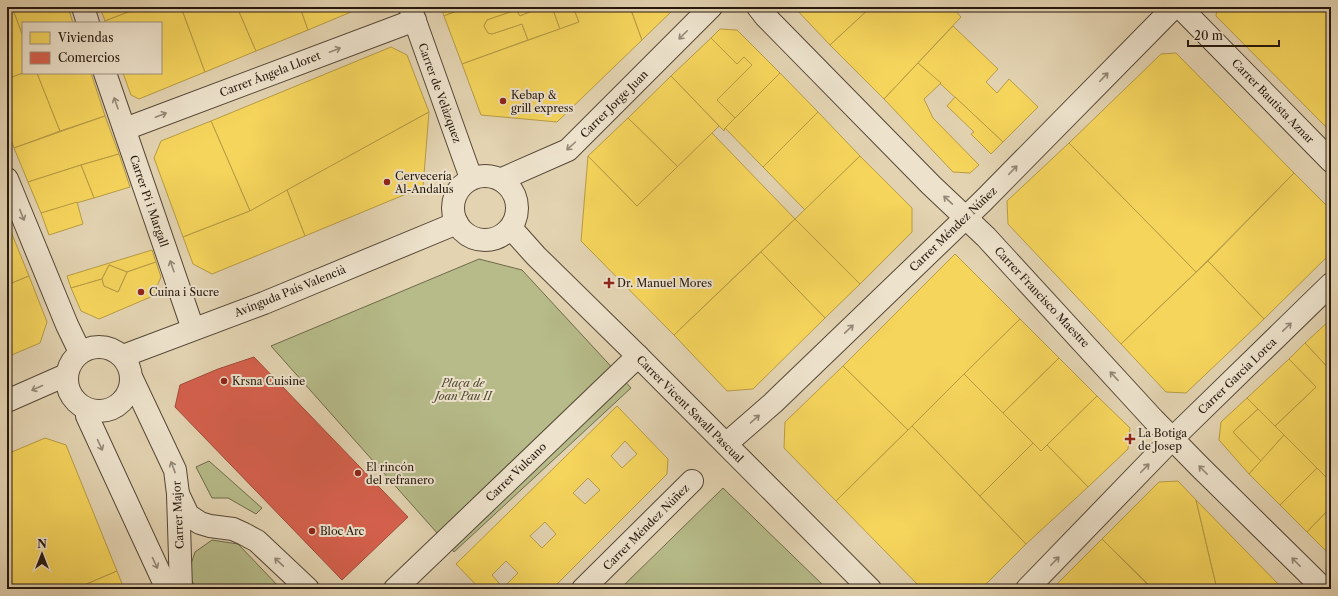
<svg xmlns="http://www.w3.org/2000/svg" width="1338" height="596" viewBox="0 0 1338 596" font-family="'Libre Caslon Text',serif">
<rect width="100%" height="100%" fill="#e3d3b1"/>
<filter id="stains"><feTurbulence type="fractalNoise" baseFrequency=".005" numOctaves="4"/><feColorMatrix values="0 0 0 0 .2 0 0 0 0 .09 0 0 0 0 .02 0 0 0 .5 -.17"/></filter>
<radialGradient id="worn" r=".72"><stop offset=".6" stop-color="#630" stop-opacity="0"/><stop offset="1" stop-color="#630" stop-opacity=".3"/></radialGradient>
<g fill="#b6bb89" stroke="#6e6a4b">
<polygon points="479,259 522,270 631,388 454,552 271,346"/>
<polygon points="209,461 262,508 256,514 228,498 212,498 196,467"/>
<polygon points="723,488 827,589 620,589"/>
<polygon points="212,540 238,544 281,589 196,589 188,573 195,552"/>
</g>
<g fill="#f6d55c" stroke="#b89c44" fill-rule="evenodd">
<polygon points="7,7 12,7 23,36 23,73 7,79"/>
<polygon points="12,7 68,7 73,23 23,23 23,36"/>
<polygon points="100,7 141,7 105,21"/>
<polygon points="141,7 181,7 205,72 139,99 131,95 123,73 161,73 161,23 105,23 105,21"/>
<polygon points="181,7 237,7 256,51 205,72"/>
<polygon points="237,7 300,7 308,30 256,51"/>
<polygon points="300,7 363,7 308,30"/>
<polygon points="441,7 467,7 444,16"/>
<polygon points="467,7 542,7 520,16 516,10 487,20 484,26 488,33 492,34 522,24 528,40 462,64 444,16"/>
<polygon points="542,7 552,7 560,29 528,40 522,24 492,34 488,33 484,26 487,20 516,10 520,16"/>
<polygon points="552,7 573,7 579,22 560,29"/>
<polygon points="573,7 630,7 642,40 557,122 481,115 462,64 579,22"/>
<polygon points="630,7 676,7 642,40"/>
<polygon points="794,7 871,7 830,45"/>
<polygon points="871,7 952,7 961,17 884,99 830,45"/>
<polygon points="1217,7 1331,7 1331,132 1216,16"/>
<polygon points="953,26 998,69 986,82 997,93 1009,79 1038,107 1003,142 918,63"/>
<polygon points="720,29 737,30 780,73 735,118 717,100 752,65 744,57 737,64 711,38"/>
<polygon points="711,38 737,64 744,57 752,65 717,100 735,118 725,128 724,131 671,76"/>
<polygon points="391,47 407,55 429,112 250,211 211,121"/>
<polygon points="1176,53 1294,173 1196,272 1069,143 1161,54"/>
<polygon points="918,63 941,83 924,99 933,118 979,165 970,173 953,172 884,99"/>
<polygon points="23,73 37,73 60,131 14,148 7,130 7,79"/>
<polygon points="37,73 91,73 105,116 60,131"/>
<polygon points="780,73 818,112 763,167 725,128"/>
<polygon points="671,76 719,126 678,167 628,118"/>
<polygon points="955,97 1003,142 991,154 971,134 974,132 947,106"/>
<polygon points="429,112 423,187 305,236 287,190"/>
<polygon points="818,112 860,156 805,210 763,167"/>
<polygon points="105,116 119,154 81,165 28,182 14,148"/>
<polygon points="628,118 678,167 637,206 588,156"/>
<polygon points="211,121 250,211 183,237 154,158 161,141"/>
<polygon points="712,133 795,219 674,335 581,241 588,156 637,206"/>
<polygon points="1069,143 1196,272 1121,344 1008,224 1007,201"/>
<polygon points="119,154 130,187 94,198 81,165"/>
<polygon points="860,156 912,208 912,232 860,284 795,219"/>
<polygon points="81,165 94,198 41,213 28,182"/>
<polygon points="1294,173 1331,210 1331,253 1264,319 1208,261"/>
<polygon points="287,190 305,236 212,274 193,264 183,237 250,211"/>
<polygon points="77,202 83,224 49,235 41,213"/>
<polygon points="795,219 860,284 825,318 761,252"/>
<polygon points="7,222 29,276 7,285"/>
<polygon points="152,250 156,262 127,272 109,265 102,279 71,288 67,276"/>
<polygon points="761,252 825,318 753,389 727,391 674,335"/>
<polygon points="955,254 1020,319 908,430 843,366"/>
<polygon points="1208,261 1264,319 1186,393 1166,392 1121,344"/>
<polygon points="156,262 161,277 153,296 99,319 81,311 71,288 102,279 104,286 118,292 127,272"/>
<polygon points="109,265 127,272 118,292 104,286 102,279"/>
<polygon points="29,276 47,322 40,343 7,357 7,285"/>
<polygon points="1020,319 1059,358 1003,413 964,374"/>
<polygon points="1331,319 1331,371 1305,343"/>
<polygon points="1305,343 1331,371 1331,482 1275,426 1316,387 1289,359"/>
<polygon points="1059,358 1097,396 1041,451 1003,413"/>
<polygon points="1289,359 1316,387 1275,426 1247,398"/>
<polygon points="843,366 908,430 836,501 784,448 785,422"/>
<polygon points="964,374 1033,443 980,496 912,426"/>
<polygon points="1097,396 1130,428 1128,449 1088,487 1047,445"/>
<polygon points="1247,398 1258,409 1233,432 1261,461 1249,474 1219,440 1221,422"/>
<path d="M 617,406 L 668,459 L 667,474 L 552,589 L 480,589 L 456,564 ZM 625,441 L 637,454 L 622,468 L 611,456 ZM 588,478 L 600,490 L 585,504 L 573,493 ZM 545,522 L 556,534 L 542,548 L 530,536 ZM 506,561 L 518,573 L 503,588 L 492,575 Z"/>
<polygon points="1258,409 1284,435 1261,461 1233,432"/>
<polygon points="912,426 1026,544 981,589 922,589 836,501"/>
<polygon points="1284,435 1317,468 1280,505 1249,474"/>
<polygon points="45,438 66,445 117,571 75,589 7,589 7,454"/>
<polygon points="1033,443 1041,451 1047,445 1088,487 1026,544 980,496"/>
<polygon points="1317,468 1331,482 1331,507 1307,532 1280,505"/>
<polygon points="1178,481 1196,500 1217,589 1153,589 1102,539 1159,482"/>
<polygon points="1196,500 1283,589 1217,589"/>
<polygon points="1331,507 1331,556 1307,532"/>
<polygon points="1102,539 1150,587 1148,589 1052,589"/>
<polygon points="117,571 124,589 75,589"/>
</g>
<polygon fill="#d6604d" stroke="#a14a3a" points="254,357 408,517 342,580 175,407 180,385 218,369"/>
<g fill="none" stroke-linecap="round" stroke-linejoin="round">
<g stroke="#554736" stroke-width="24">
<polyline id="pedestrian" points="395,589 638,356"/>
</g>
<g stroke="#554736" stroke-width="24">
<g id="minor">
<polyline points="83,7 88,23"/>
<polyline points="410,7 471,178"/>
<polyline points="758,7 765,16 931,185 986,237 1153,419 1200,467 1324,589"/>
<polyline points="1180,7 1331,161"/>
<polyline points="105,73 193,329"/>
<polyline points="125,129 415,20"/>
<circle cx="485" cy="208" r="32"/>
<polyline points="7,179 67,325 80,352"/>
<polyline points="502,179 568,150 711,7"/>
<polyline points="511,228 536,256 638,356 870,589"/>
<polyline points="123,356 264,303 457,223"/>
<polyline points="7,401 66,375"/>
<polyline points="726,444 773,403 983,201 1174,7"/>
<polyline points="178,494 188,515 200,523 210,526 233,529 244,534 257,541 308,589"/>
<polyline points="583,589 692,481"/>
<polyline points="1027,589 1173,438 1331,284"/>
</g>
</g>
<g stroke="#554736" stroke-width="24">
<g id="tertiary">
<circle cx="99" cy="379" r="32"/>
<polyline points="132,379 175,470 178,494 181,589"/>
<polyline points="87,409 87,416 167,589"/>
</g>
</g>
<use href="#pedestrian" stroke="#ede2cc" stroke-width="22"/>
<use href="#minor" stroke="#ede2cc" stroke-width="22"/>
<use href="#tertiary" stroke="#ede2cc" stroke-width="22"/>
</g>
<defs><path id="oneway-shaft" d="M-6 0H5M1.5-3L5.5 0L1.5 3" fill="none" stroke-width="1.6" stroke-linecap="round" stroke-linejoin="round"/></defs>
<g stroke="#938776">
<use href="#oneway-shaft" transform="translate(683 35) rotate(135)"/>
<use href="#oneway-shaft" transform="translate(335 50) rotate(-21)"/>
<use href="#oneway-shaft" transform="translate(1104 77) rotate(-46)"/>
<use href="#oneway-shaft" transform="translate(116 103) rotate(-109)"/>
<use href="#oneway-shaft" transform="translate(161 115) rotate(-21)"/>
<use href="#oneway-shaft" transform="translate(571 146) rotate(138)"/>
<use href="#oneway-shaft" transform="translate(1013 170) rotate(-46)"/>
<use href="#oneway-shaft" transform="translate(948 200) rotate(-137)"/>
<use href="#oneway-shaft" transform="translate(22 215) rotate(68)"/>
<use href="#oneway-shaft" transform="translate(172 266) rotate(-109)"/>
<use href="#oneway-shaft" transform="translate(1287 327) rotate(-44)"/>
<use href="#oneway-shaft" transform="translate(849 329) rotate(-44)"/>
<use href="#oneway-shaft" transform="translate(1114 376) rotate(-133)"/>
<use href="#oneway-shaft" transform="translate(37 388) rotate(156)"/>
<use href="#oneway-shaft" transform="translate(755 419) rotate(-41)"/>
<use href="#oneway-shaft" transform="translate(100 445) rotate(65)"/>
<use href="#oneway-shaft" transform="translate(173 467) rotate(-111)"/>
<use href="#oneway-shaft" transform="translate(1145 468) rotate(-46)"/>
<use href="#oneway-shaft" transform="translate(1203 470) rotate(-135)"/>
<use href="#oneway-shaft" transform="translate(1055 561) rotate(-46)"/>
<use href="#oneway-shaft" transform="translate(279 562) rotate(-137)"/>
<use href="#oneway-shaft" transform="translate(1296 562) rotate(-135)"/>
<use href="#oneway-shaft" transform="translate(155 563) rotate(65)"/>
</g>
<g fill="#8f2418" stroke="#ede2cc" stroke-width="1.5">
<circle cx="503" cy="101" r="4"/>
<circle cx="387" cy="182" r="4"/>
<path d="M607 277h4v4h4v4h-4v4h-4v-4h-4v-4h4z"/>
<circle cx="141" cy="292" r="4"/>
<circle cx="224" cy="381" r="4"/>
<path d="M1128 433h4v4h4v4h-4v4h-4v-4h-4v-4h4z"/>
<circle cx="358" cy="473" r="4"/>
<circle cx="312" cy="531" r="4"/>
</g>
<g text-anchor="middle" stroke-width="4" stroke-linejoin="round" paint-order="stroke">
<g font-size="11" fill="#26180d" stroke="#ede2cc">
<text transform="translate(270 74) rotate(-21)" y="4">Carrer Ángela Lloret</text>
<text transform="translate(440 93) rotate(70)" y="4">Carrer de Velàzquez</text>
<text transform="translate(1273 101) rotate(46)" y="4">Carrer Bautista Aznar</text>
<text transform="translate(614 104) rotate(-45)" y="4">Carrer Jorge Juan</text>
<text transform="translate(149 201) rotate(71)" y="4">Carrer Pi i Margall</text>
<text transform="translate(953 229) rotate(-44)" y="4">Carrer Méndez Núñez</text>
<text transform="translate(290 291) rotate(-22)" y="4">Avinguda País Valencià</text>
<text transform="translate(1042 297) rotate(47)" y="4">Carrer Francisco Maestre</text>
<text transform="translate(1237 376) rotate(-44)" y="4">Carrer García Lorca</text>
<text transform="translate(690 409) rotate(45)" y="4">Carrer Vicent Savall Pascual</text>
<text transform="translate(516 472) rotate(-44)" y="4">Carrer Vulcano</text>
<text transform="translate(178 515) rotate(-93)" y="4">Carrer Major</text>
<text transform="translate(646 527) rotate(-45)" y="4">Carrer Méndez Núñez</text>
</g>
<g font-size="11" fill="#26180d" stroke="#ede2cc" text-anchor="start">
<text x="511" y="99">Kebap &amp;<tspan x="511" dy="13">grill express</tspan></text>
<text x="395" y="180">Cervecería<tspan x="395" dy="13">Al-Andalus</tspan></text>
<text x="617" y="287">Dr. Manuel Mores</text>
<text x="149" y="296">Cuina i Sucre</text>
<text x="232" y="385">Krsna Cuisine</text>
<text x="1138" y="437">La Botiga<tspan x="1138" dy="13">de Josep</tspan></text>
<text x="366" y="471">El rincón<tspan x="366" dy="13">del refranero</tspan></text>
<text x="320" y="535">Bloc Arc</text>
</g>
<g font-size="11" font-style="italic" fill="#514932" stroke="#ede2cc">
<text x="463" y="387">Plaça de<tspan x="463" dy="13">Joan Pau II</tspan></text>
</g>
</g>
<rect width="1338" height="596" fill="none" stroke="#e3d3b1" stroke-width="24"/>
<rect x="8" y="8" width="1322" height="580" fill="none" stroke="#26180d" stroke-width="2"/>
<rect x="12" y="12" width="1314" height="572" fill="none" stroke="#26180d"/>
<rect x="22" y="22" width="140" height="52" fill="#ede2cc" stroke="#9d9180"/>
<rect x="30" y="32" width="20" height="12" fill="#f6d55c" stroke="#9d9180"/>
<text x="58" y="42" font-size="12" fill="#26180d">Viviendas</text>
<rect x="30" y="52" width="20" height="12" fill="#d6604d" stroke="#9d9180"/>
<text x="58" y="62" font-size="12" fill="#26180d">Comercios</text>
<g transform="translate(42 554)" stroke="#ede2cc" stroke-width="3" paint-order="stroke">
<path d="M0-3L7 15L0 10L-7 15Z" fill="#26180d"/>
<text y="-6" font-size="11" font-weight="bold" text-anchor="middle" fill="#26180d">N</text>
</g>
<path d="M1188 40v6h91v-6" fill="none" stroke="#26180d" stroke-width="2"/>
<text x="1194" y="40" font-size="12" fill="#26180d" stroke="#ede2cc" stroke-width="3" paint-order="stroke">20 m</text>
<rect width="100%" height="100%" filter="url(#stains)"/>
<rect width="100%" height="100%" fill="url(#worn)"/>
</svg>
